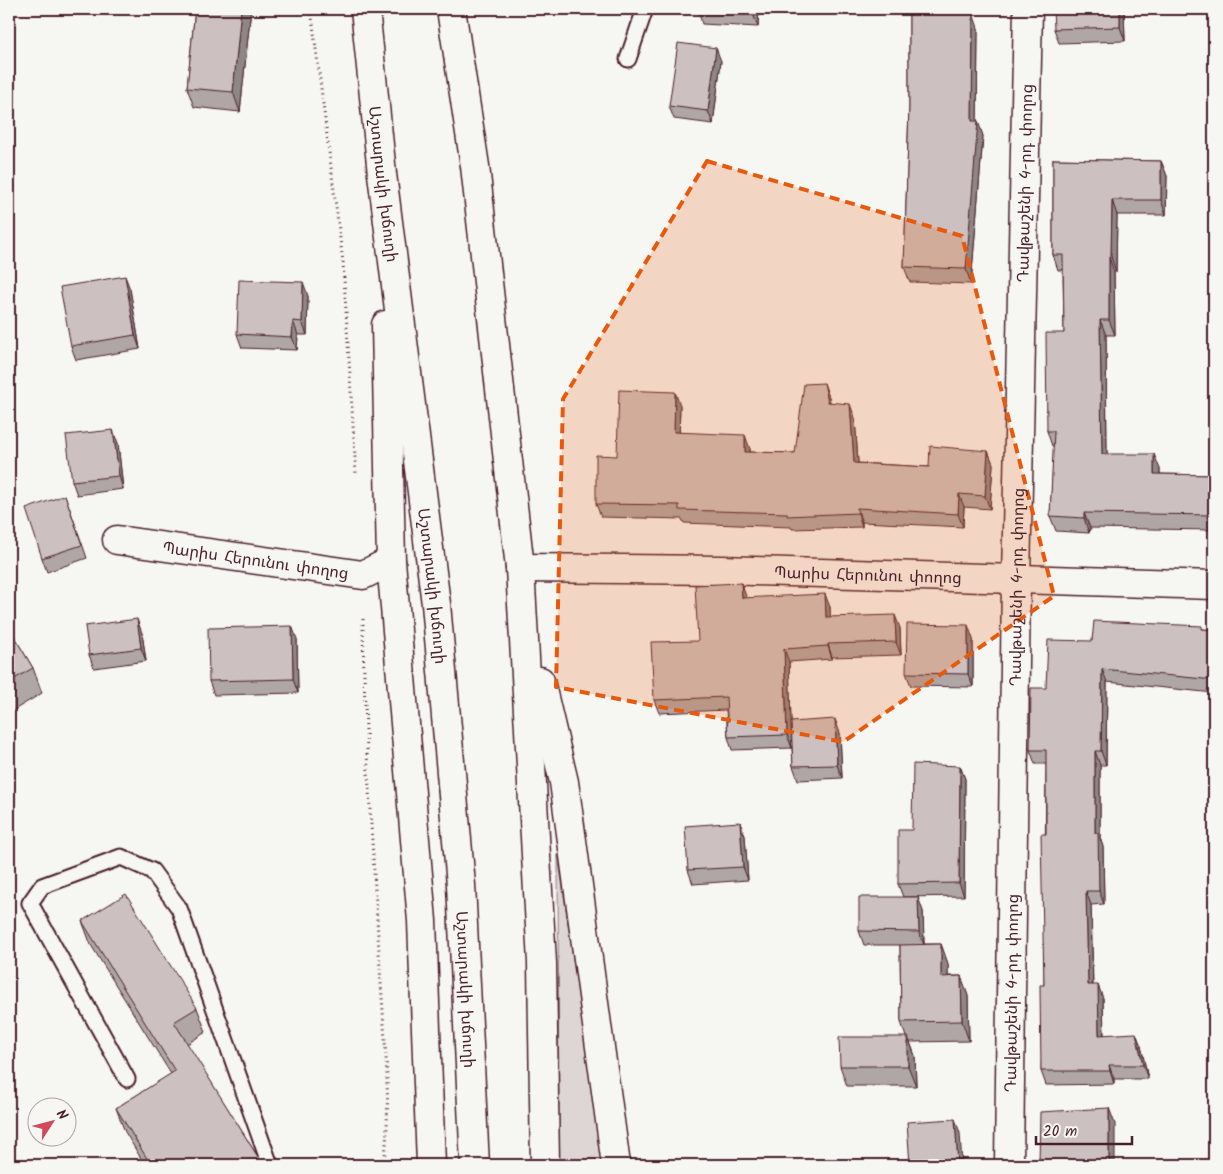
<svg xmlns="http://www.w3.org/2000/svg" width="1223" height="1174" viewBox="0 0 1223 1174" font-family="Kalam,'Noto Sans Armenian',sans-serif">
<rect width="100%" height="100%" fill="#f6f6f2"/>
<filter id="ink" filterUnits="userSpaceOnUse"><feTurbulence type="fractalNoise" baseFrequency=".02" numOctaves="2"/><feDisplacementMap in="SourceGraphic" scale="10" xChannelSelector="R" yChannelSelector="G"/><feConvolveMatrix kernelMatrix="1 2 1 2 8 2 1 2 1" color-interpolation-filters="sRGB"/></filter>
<g filter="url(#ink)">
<polygon fill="#ddd6d5" stroke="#947a80" points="558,855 603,1165 559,1165"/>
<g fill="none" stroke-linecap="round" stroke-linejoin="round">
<g stroke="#4a1f2b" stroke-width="19">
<g id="lane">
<polyline points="628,59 645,9"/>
<polyline points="127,1079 30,903 42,886 121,857 152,871 179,908 270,1165"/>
</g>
</g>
<g stroke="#4a1f2b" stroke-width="31">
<g id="street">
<path id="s1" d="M 117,540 L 363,575 L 391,561"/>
<path id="s2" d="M 520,568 L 722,570 L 1214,585"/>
<path id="s3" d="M 1009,1165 L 1016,579 L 1028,9"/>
</g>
</g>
<g stroke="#4a1f2b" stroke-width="31">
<g id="primary">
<path id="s4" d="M 365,9 L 382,174 L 436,604 L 461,885 L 475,1165"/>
<polyline points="451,9 475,166 520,568 542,963 545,1165"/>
<polyline points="386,325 391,561 422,921 431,1165"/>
<polyline points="540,681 564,782 616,1165"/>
</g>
</g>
<g stroke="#4a1f2b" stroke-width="3" stroke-dasharray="1 4" stroke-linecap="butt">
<polyline points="311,9 343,262 356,473"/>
<path d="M 363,619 C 364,736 373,852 380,968 C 384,1033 392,1100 384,1165"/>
</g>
<use href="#lane" stroke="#f6f6f2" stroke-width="15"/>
<use href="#street" stroke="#f6f6f2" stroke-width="28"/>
<use href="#primary" stroke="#f6f6f2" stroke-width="28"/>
</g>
<g fill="#afa6a5" stroke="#4a1f2b">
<polygon points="195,9 251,9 240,112 194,107 187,88"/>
<polygon points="698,9 759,9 758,27 702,24"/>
<polygon points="909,9 957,9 957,13 978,28 977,121 983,136 971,284 910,282 904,267 909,107"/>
<polygon points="1124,9 1125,41 1059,43 1054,29"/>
<polygon points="721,61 713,124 674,119 669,106"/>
<polygon points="1053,159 1161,161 1167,176 1166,215 1117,215 1116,272 1114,272 1115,335 1106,335 1107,454 1160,469 1160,474 1214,475 1214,530 1090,528 1089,533 1056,531 1050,516 1054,446 1052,446 1047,431 1064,333 1063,270 1058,270 1053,255"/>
<polygon points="130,289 140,349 76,360 71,346"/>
<polygon points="308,296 307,335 298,335 297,350 242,348 237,334"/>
<polygon points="829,397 830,403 855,418 858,463 929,467 988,451 993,464 990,509 964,507 963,527 862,522 862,527 792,529 791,527 684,523 682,519 601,517 596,504 617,456 680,405 679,432 750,449 750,452 795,453"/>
<polygon points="118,443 123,489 77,495 72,481"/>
<polygon points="65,495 87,558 47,572 42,558"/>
<polygon points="741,583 746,598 830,607 830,617 900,628 901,655 832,657 832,659 789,662 791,722 840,733 842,778 798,780 793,766 792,748 732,750 728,737 726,710 659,713 654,700"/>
<polygon points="9,628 33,668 42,693 9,713"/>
<polygon points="1203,629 1214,630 1214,693 1107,682 1106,765 1100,765 1100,838 1103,847 1104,904 1091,905 1093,985 1103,998 1104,1035 1141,1046 1148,1079 1114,1079 1114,1084 1046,1085 1041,1071 1044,985 1046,764 1035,764 1030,750 1046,688 1092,641"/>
<polygon points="142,633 146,661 94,668 89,655"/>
<polygon points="297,639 298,693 214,695 209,681"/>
<polygon points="973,639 973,687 911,686 906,673"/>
<polygon points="960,766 965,779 964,896 903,897 898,884 912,830"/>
<polygon points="740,822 745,836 748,880 693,884 688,870"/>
<polygon points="923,911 924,944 941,944 948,964 948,976 961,976 968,996 969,1041 910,1042 915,1056 916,1086 847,1086 840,1066 906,1037 901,1022 900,945 864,945 859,931"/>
<polygon points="82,921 197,1008 206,1032 187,1044 263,1165 145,1165 125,1132 116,1108 171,1074 91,945"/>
</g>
<g fill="#8f8786" stroke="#4a1f2b">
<polygon points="241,9 251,9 240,112 233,92"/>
<polygon points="753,9 759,9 758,27 753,14"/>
<polygon points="951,9 957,9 956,28 951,12"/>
<polygon points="1120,9 1124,9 1125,41 1120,27"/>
<polygon points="973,13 978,28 977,128 978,121 983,136 971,284 966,269 972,121"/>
<polygon points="716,48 721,61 713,124 708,111"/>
<polygon points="1161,161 1167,176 1166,215 1161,200"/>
<polygon points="1112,200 1117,215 1116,272 1111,257"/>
<polygon points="1109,257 1114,272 1115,335 1109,320"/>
<polygon points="125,276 130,289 140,349 135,335"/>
<polygon points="303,282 308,296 307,335 302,322"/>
<polygon points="1100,320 1106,335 1107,469 1102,454"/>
<polygon points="293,321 298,335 297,350 292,337"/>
<polygon points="824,383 829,397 833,416 828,402"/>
<polygon points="675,392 680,405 679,445 674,432"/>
<polygon points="850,404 855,418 859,477 854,463"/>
<polygon points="113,430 118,443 123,489 119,476"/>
<polygon points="745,435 750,449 750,466 745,452"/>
<polygon points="988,451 993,464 990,509 985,496"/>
<polygon points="1154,454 1160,469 1159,489 1154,474"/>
<polygon points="959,494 964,507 963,527 958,514"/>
<polygon points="857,508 862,522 862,527 858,513"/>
<polygon points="1084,513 1090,528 1089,533 1084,518"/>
<polygon points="741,583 746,596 747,611 742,598"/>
<polygon points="825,594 830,607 831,630 826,617"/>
<polygon points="895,615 900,628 901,655 896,642"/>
<polygon points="137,619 142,633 146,661 141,648"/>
<polygon points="968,625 973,639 973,687 968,674"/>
<polygon points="292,626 297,639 298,693 293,679"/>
<polygon points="828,644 832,657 832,659 828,646"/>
<polygon points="784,649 789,662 792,748 787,735"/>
<polygon points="1102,669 1107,682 1106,765 1101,751"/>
<polygon points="835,719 840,733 842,778 837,765"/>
<polygon points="1095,751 1100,765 1100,838 1103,847 1104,904 1099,891 1095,833"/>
<polygon points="960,766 965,779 964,896 959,883"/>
<polygon points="740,822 745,836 748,880 743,867"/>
<polygon points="1086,891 1091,905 1093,998 1088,985"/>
<polygon points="918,897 923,911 924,945 919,932"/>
<polygon points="941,944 948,964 948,996 941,977"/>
<polygon points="961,976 968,996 969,1041 962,1021"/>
<polygon points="1098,985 1103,998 1104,1049 1099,1035"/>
<polygon points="1136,1033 1141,1046 1148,1079 1143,1065"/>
<polygon points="908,1037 915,1056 916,1086 908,1066"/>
<polygon points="1109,1065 1114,1079 1114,1084 1110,1071"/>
<polygon points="1109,1108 1115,1124 1115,1165 1109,1165"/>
<polygon points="955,1119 960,1133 962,1165 958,1165"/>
</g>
<g fill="#ccc1c0" stroke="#4a1f2b">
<polygon points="195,9 241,9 233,92 187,88"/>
<polygon points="698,9 753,9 753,14 698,10"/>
<polygon points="909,9 951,9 951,12 973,13 972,121 978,121 966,269 904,267 909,107"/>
<polygon points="1053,9 1120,9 1120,27 1054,29"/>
<polygon points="678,43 716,48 708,111 669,106"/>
<polygon points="1053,159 1161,161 1161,200 1112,200 1111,257 1109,257 1109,320 1100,320 1102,454 1154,454 1154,474 1214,475 1214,515 1084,513 1084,518 1050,516 1054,431 1047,431 1046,333 1064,333 1063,255 1053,255"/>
<polygon points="125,276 135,335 71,346 60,287"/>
<polygon points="239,280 303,282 302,322 293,321 292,337 237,334"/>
<polygon points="824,383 828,402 850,404 854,463 929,467 930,446 988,451 985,496 959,494 958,514 857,508 858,513 787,516 787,513 679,510 679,505 596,504 596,455 617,456 619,390 675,392 674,432 745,435 745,452 795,453 804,384"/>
<polygon points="113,430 119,476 72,481 66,435"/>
<polygon points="65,495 82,545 42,558 26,509"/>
<polygon points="741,583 742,598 825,594 826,617 895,615 896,642 828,644 828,646 784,649 787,735 728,737 726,697 654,700 651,642 698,641 695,585"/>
<polygon points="137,619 141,648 89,655 85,626"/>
<polygon points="1094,621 1202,626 1202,629 1214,630 1214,680 1102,669 1101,751 1095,751 1095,833 1098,833 1099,891 1086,891 1088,985 1098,985 1099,1035 1136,1033 1143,1065 1109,1065 1110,1071 1041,1071 1040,985 1044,985 1041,834 1046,834 1046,750 1030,750 1031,688 1046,688 1048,640 1092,641"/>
<polygon points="907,624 968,625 968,674 906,673"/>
<polygon points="292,626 293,679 209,681 208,628"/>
<polygon points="9,628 33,668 9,682"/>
<polygon points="835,719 837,765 793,766 791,722"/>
<polygon points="913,764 960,766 959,883 898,884 898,830 912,830"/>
<polygon points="740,822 743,867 688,870 685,826"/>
<polygon points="126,894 197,1008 174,1022 263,1165 151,1165 116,1108 175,1071 82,921"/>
<polygon points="859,897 918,897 919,932 859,931"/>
<polygon points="941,944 941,977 961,976 962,1021 901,1022 900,945"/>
<polygon points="839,1037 908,1037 908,1066 840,1066"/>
<polygon points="1109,1108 1109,1165 1039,1165 1040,1112"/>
<polygon points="955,1119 958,1165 910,1165 907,1122"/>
</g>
</g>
<path fill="#e8590c" fill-opacity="0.2" stroke="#e8590c" stroke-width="4" stroke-dasharray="10 6" stroke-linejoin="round" d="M 707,161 L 962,236 L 1054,596 L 843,742 L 556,687 L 563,399 Z"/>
<g text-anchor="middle" stroke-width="4" stroke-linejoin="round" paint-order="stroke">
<g font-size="16" fill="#4a1f2b" stroke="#f6f6f2">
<text dy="6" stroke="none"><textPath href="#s3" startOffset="982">Դավթաշենի 4-րդ փողոց</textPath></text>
<text dy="6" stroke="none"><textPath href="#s4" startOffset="176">Աշտարակի խճուղի</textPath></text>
<text dy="6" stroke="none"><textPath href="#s1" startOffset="140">Պարիս Հերունու փողոց</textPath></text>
<text dy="6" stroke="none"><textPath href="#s2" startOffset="348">Պարիս Հերունու փողոց</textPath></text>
<text dy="6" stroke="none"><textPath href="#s4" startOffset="581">Աշտարակի խճուղի</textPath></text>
<text dy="6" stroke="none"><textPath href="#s3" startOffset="578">Դավթաշենի 4-րդ փողոց</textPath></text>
<text dy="6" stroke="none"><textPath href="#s4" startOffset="986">Աշտարակի խճուղի</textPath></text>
<text dy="6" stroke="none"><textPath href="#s3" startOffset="172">Դավթաշենի 4-րդ փողոց</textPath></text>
</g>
</g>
<rect width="1223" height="1174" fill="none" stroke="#f6f6f2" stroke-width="30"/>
<rect x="15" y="15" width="1193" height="1144" fill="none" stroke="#4a1f2b" stroke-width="2" filter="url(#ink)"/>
<g transform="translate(52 1122) rotate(54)"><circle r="24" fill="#f6f6f2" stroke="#b1a0a2"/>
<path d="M0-4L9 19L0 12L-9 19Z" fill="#d1495b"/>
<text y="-8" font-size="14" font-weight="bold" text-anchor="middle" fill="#4a1f2b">N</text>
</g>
<path d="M1036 1136v8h96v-8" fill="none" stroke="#4a1f2b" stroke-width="2.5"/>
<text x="1043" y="1136" font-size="15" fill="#4a1f2b" stroke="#f6f6f2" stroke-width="4" paint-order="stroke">20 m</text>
</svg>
